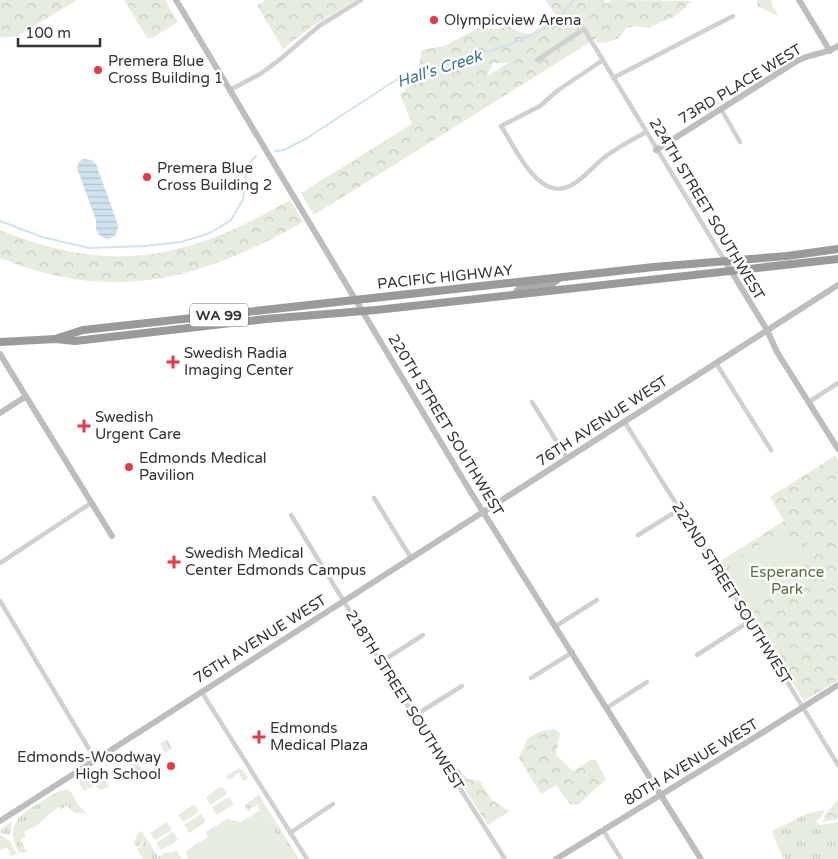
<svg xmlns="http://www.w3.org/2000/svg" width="838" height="859" viewBox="0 0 838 859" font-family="'Varela Round',sans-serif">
<defs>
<pattern id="grass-tufts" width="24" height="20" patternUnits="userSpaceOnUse" patternTransform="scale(1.25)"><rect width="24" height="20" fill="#e6ecdf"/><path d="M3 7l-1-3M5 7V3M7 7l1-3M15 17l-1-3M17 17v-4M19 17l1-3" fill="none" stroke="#c6cbc0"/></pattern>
<pattern id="forest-crowns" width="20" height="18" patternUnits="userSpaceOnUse" patternTransform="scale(1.25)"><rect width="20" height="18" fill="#e6ecdf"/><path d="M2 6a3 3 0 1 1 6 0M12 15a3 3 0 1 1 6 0" fill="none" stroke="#c6cbc0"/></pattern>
<pattern id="water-rules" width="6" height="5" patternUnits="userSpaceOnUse" patternTransform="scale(1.25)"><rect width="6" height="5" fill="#cfe2ee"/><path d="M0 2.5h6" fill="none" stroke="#b2c2cd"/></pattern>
</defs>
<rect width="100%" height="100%" fill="#fff"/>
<g fill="url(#grass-tufts)">
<polygon points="167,739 172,748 165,753 160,744"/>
<polygon points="140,757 140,759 137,761 142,770 138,773 130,763"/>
<polygon points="98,767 109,786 107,788 99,790 96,786 104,781 84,783 88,789 84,791 80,785 80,780 84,775"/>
<polygon points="239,768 244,771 248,778 243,781 239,773 229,780 226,776"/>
<path d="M 67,789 L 71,792 L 78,805 L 86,813 L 85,815 L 82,812 L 81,814 L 78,812 L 76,814 L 66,805 L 61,810 L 58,807 L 36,826 L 24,832 L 26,836 L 20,840 L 27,852 L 19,853 C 4,823 19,816 42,801 C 50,797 58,790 67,789 Z"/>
<polygon points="259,795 299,859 292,859 257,805 251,808 249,812 245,806 247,804 247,803"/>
<polygon points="825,810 822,816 816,821 820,825 838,822 838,859 785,859 781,854 772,831 808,813"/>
<polygon points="12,821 10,835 0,833 0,830"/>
<polygon points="142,831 158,857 167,852 171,853 176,850 182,859 143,859 137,849 141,847 144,838 139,846 136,847 134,844 137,834"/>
<polygon points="0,835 9,840 17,854 11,856 7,847 0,850"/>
</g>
<g fill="url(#forest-crowns)" fill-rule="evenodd">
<polygon points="0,0 77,0 17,36 0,38"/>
<polygon points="124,0 165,0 178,22 152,38 147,38"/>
<polygon points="266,0 356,0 314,25 283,49 257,5"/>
<path d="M 546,0 L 604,0 L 606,4 L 613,0 L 692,1 C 686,6 680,13 673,17 C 664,22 658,22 650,28 L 635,26 L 626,28 C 619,42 610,42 596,43 L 598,37 L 592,41 L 314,215 L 301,193 L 412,124 L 400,94 L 416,80 L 422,50 L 444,46 L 479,28 L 498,29 L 508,26 L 519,32 L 530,34 L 556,17 ZM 493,63 L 508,63 L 487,76 Z"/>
<path d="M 757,0 L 771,0 C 771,6 777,10 778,16 L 757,6 Z"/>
<path d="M 290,200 L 303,222 C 201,280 113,304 0,258 L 0,230 C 113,276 187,259 290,200 Z"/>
<polygon points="835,456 838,460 838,680 804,701 717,563 784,521 770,497"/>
<polygon points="555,729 560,734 556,755 573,771 591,760 596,760 606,779 578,805 570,804 556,785 541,794 519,758 528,738 541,731"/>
<polygon points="458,768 468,779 480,781 492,800 509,811 488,825 453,771"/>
<polygon points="89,772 95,772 101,774 104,781 89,789 84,783 85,779"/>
<polygon points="838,799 838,819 823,822 824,816"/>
</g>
<g fill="#e6ecdf">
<polygon points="783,529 809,573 754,606 728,565"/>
<polygon points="818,536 824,546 812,554 806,544"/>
<polygon points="222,786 227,794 210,805 206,797"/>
<polygon points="229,797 234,804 217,815 212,807"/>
<polygon points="194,804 199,812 183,822 178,815"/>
<polygon points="260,810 292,859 188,859 186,855 187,850 208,837 206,832 227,819 241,822"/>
<polygon points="201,814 206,822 189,833 184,825"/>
<polygon points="167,822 172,830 155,840 150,833"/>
<polygon points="173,832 178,840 161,850 156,843"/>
</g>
<path fill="url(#water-rules)" d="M 83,159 L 91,160 L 96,164 L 118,225 C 118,234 115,238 106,239 L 99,235 L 96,230 L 96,220 L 77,168 L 79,162 Z"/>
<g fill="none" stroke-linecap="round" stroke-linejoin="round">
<g stroke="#cfe2ee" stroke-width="2">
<polyline points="276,151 284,150 307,138 396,80 506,46 538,32 557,20 574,0"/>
<polyline points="0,221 42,237 89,248 145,246 181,242 210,233 231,220 243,199 247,166 256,156"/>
</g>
<g stroke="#d0d0d0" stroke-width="4.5">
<polyline points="537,60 584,29 725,261"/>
<path d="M 603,60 L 557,91 L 540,106 L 501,126 C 512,143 525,170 541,182 C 568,203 587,170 606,156 C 618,147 632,140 646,132"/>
<polyline points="613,78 733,16"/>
<polyline points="230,90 260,74 278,61 319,26 361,0"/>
<polyline points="721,109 740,142"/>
<polyline points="716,363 771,450"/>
<polyline points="532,402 567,458"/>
<polyline points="809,402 838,383"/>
<polyline points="624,421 744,611 838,765"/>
<polyline points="374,498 411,558"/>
<polyline points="291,515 414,716 505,859"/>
<polyline points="638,535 680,509"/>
<polyline points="0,563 91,503"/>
<polyline points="0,601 95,759"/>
<polyline points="556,626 597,600"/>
<polyline points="697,655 750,621"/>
<polyline points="381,662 423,635"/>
<polyline points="531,678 573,652"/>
<polyline points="201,691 307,859"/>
<polyline points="608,707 647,682"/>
<polyline points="414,716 462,686"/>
<polyline points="603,830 621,859"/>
<polyline points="290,833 333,804"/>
</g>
<g stroke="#bdbdbd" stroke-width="6">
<polyline points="176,0 470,491 701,859"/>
<polyline points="799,0 830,51"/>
<path d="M 656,150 L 797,61 C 810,54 825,54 838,46"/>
<polyline points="725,261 767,330 777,352 838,449"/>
<polyline points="0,354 112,536"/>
<polyline points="0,413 25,397"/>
<polyline points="0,821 838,285"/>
<polyline points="556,859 757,736 838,685"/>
</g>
<polyline stroke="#ababab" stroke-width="7" points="515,294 519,289 552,284 561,277"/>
<g stroke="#9a9a9a" stroke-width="8">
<polyline points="58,338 83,330 654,267 787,256 838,249"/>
<polyline points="0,342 56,339 75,341 266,319 376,310 838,259"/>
</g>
</g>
<g fill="#e63946" stroke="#fff" stroke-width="2">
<circle cx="434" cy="20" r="5"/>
<circle cx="98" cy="70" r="5"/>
<circle cx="147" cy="177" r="5"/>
<path d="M170.5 354.5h5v5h5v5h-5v5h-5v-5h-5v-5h5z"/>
<path d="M81.5 418.5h5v5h5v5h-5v5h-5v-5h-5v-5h5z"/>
<circle cx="129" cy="467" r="5"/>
<path d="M171.5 554.5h5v5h5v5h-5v5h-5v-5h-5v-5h5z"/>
<path d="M256.5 729.5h5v5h5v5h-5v5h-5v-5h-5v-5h5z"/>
<circle cx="171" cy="766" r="5"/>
</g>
<g text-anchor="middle" stroke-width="5" stroke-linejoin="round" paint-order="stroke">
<rect fill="#fff" stroke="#707070" stroke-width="1" x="190" y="303.5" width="58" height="23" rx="4"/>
<g font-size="14" font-weight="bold" fill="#333">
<text x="219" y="320">WA 99</text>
</g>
<g font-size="15" fill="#333" stroke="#fff" text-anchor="start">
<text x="444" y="25">Olympicview Arena</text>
<text x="108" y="66">Premera Blue<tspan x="108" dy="17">Cross Building 1</tspan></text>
<text x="157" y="173">Premera Blue<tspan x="157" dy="17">Cross Building 2</tspan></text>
<text x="184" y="358">Swedish Radia<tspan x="184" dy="17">Imaging Center</tspan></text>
<text x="95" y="422">Swedish<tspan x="95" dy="17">Urgent Care</tspan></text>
<text x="139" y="463">Edmonds Medical<tspan x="139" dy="17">Pavilion</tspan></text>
<text x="185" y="558">Swedish Medical<tspan x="185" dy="17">Center Edmonds Campus</tspan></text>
<text x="270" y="733">Edmonds<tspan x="270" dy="17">Medical Plaza</tspan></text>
<text x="161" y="762" text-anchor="end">Edmonds-Woodway<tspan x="161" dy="17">High School</tspan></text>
</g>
<g font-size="15" fill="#333" stroke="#fff">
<text transform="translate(740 84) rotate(-31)" y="5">73RD PLACE WEST</text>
<text transform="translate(707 209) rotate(59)" y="5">224TH STREET SOUTHWEST</text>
<text transform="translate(445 277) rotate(-6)" y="5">PACIFIC HIGHWAY</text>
<text transform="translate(602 421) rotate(-33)" y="5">76TH AVENUE WEST</text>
<text transform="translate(446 425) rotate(59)" y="5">220TH STREET SOUTHWEST</text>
<text transform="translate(732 593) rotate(58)" y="5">222ND STREET SOUTHWEST</text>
<text transform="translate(260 639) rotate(-32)" y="5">76TH AVENUE WEST</text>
<text transform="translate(405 700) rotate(58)" y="5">218TH STREET SOUTHWEST</text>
<text transform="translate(691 762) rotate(-31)" y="5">80TH AVENUE WEST</text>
</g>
<g font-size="15" fill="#56703f" stroke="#fff">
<text x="787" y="577">Esperance<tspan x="787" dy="17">Park</tspan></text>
</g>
<g font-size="16" font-style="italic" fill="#3f7597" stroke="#fff">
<text transform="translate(439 68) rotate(-18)" y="6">Hall's Creek</text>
</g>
</g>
<path d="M18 38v8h82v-8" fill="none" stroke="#333333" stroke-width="2.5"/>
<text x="25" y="38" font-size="15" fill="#333333" stroke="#ffffff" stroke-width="4" paint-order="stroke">100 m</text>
</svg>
